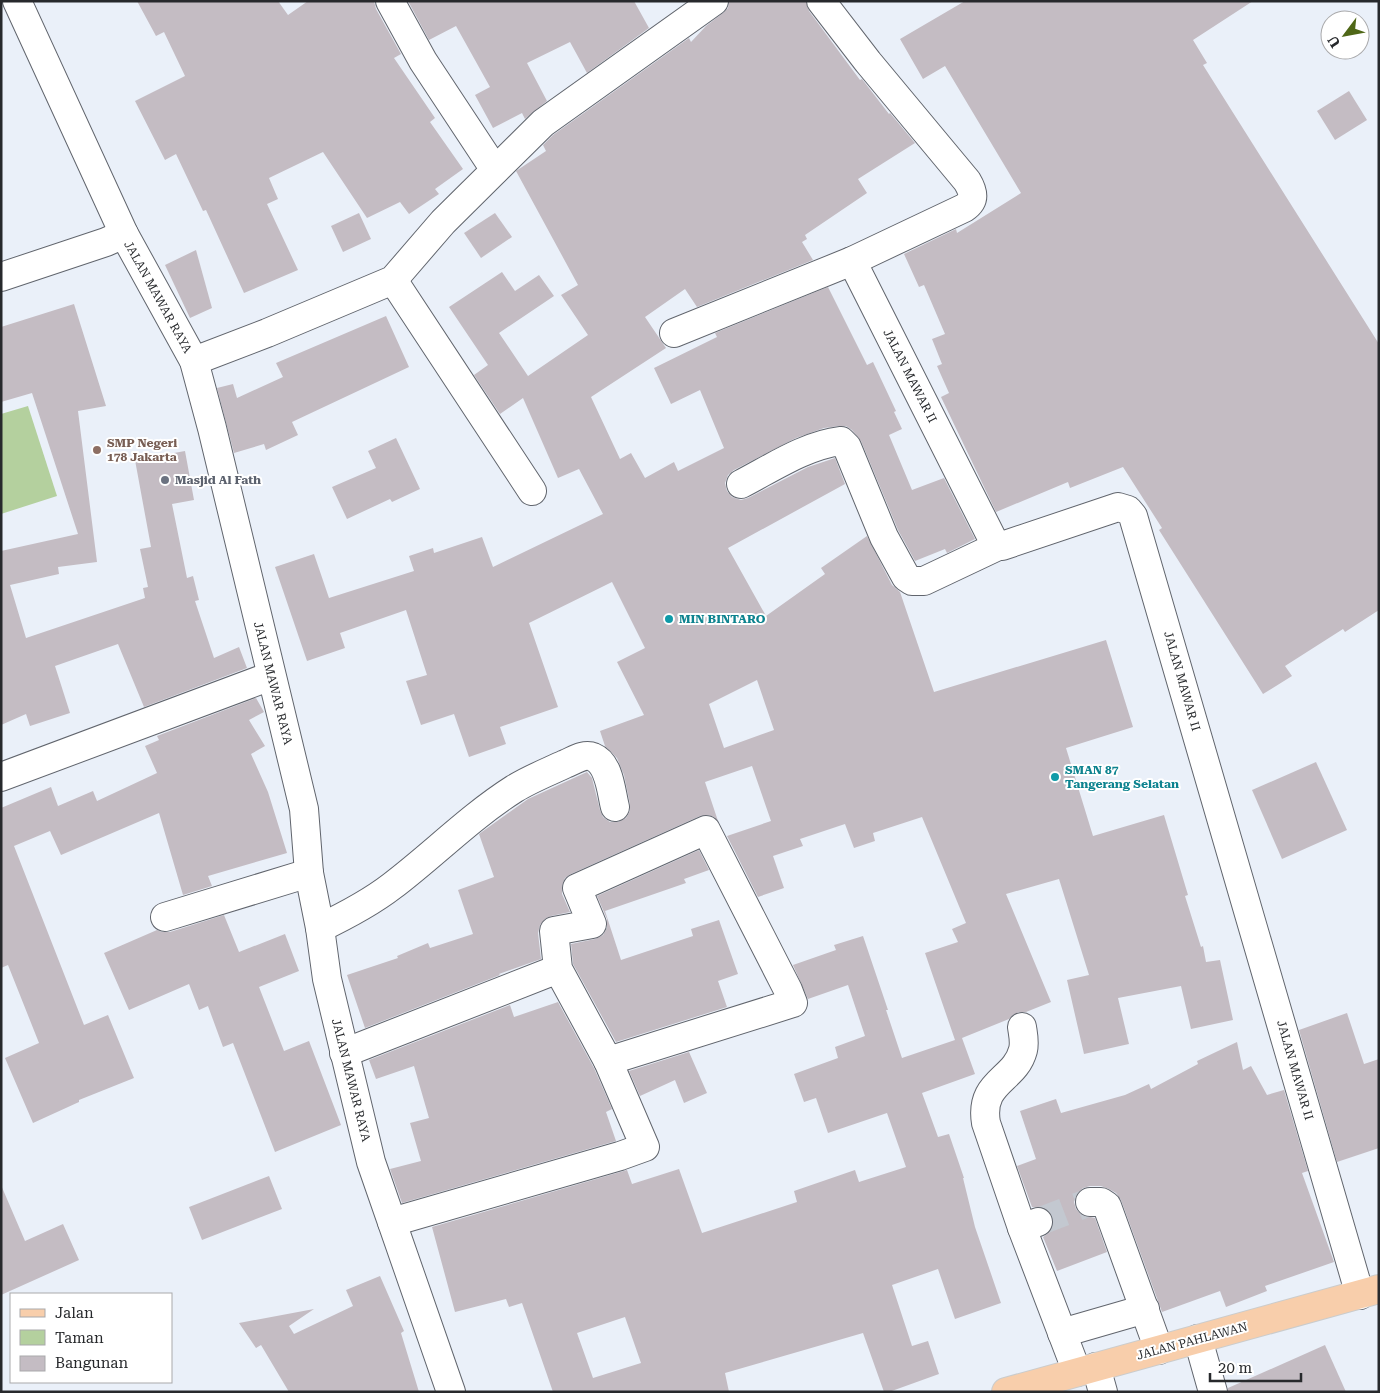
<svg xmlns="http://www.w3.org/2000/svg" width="1380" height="1393" viewBox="0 0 1380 1393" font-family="'Roboto Serif',serif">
<rect width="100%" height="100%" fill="#eaf0f9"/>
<polygon fill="#b4d09e" points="28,406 57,496 1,514 1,414"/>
<g fill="#c4bcc3" fill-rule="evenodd">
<polygon points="137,1 278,1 288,15 308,1 374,1 376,9 401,54 394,58 435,118 430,122 463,169 435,189 439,194 409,214 400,202 367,218 323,152 269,178 278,199 267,204 298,270 244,293 206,210 203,211 176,154 165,160 135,101 185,76 164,32 156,36"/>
<polygon points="408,1 634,1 649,28 587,73 570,42 527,63 547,101 525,119 522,113 493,128 475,95 490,87 456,26 429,40"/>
<path d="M 729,1 L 806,1 L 809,11 L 860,80 L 862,79 L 889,114 L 890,113 L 915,143 L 858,179 L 867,193 L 805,235 L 807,239 L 802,242 L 813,260 L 697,307 L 685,289 L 645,317 L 666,348 L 591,397 L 620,459 L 631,453 L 645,478 L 674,462 L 678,471 L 724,448 L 700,390 L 671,404 L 654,368 L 717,337 L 715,333 L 828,287 L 867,365 L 873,362 L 896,411 L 894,412 L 902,429 L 889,435 L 912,490 L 944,478 L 975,539 L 947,553 L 945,549 L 915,561 L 898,530 L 861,441 L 852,430 L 846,426 L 839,426 L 824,428 L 796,438 L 734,470 L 728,475 L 725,483 L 727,491 L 732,497 L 741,500 L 748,498 L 808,467 L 835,458 L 845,484 L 728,548 L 766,616 L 825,574 L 821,568 L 867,536 L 892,585 L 900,592 L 934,692 L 1106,640 L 1133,727 L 1066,748 L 1093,836 L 1164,815 L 1188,895 L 1185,896 L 1201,947 L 1203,946 L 1206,962 L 1220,960 L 1233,1020 L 1191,1029 L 1181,986 L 1118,998 L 1129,1044 L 1084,1054 L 1067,980 L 1089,975 L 1059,879 L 1006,894 L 1051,1002 L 1026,1012 L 1019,1012 L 1013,1015 L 1009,1019 L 962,1038 L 975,1074 L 922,1093 L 938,1137 L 949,1134 L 964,1178 L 963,1178 L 975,1227 L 1001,1303 L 955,1319 L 938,1269 L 892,1285 L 912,1346 L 928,1341 L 939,1374 L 889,1392 L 884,1392 L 863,1333 L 725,1373 L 729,1392 L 553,1392 L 522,1303 L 509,1307 L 506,1299 L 455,1312 L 432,1227 L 627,1170 L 632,1184 L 679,1169 L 702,1233 L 797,1202 L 794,1191 L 855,1170 L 859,1182 L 906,1167 L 887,1113 L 828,1133 L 816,1098 L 804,1102 L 794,1074 L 838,1058 L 835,1047 L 865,1036 L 848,985 L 808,999 L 793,965 L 836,950 L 834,945 L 863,936 L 888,1010 L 886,1010 L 902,1058 L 955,1040 L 925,953 L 958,942 L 952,929 L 966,923 L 922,817 L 873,833 L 875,841 L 854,848 L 845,824 L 800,839 L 803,846 L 773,856 L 784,888 L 758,897 L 727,836 L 771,821 L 752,766 L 705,782 L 718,821 L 714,817 L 708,815 L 700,816 L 571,874 L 565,878 L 562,886 L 562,894 L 570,912 L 551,916 L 545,919 L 540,925 L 538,933 L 541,959 L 499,974 L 500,975 L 365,1028 L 347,975 L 398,958 L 397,956 L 428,943 L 430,948 L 473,934 L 458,890 L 494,877 L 479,834 L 528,799 L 587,772 L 592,778 L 600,810 L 603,817 L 610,822 L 618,822 L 626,818 L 630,811 L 630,804 L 624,775 L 617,758 L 605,746 L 600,731 L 644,715 L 617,662 L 645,648 L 612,582 L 529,623 L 558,707 L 500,727 L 506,744 L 469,757 L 454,714 L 421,725 L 406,681 L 427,675 L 406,610 L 340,633 L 345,648 L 307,661 L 275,567 L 314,554 L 329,598 L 414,571 L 409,556 L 433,548 L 434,553 L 482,537 L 493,567 L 603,514 L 579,469 L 558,478 L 523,398 L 500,414 L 474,375 L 488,365 L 449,307 L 502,272 L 515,291 L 539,275 L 554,296 L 499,333 L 528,376 L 588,335 L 561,295 L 578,285 L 516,171 L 546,151 L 543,145 L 553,135 L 689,38 L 691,42 L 706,26 L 723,13 L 728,8 ZM 757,680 L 774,730 L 724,748 L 709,704 ZM 625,1317 L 641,1363 L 593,1378 L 577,1333 Z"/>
<polygon points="965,1 1253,1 1193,40 1207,63 1203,65 1379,344 1379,610 1345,632 1343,629 1285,666 1292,676 1263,694 1159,530 1162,528 1123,467 1070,488 1068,482 996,512 941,397 949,393 937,366 942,364 932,339 945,334 924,285 919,287 904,254 956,229 957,233 1021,193 945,66 923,79 900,39"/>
<polygon points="1349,91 1367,120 1335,140 1317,111"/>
<polygon points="359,213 371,239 343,252 331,226"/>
<polygon points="495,213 512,237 481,258 464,233"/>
<polygon points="196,250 212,308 190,318 165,265"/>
<polygon points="74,304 106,406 78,411 97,562 58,567 59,574 10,585 26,638 145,598 143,588 148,587 140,549 151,547 135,460 185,451 194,500 172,504 187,578 193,576 199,600 195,601 214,658 239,647 247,668 144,707 118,644 55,666 70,713 30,726 26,714 1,725 1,551 78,534 32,393 1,402 1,327"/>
<polygon points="386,316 409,367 292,422 298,435 266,450 264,444 234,453 217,388 233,384 237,398 283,377 276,363"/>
<polygon points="396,438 420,489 392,502 390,499 347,519 332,487 376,468 368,451"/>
<polygon points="256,698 264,712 249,720 265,746 251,754 268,792 287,853 208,876 212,886 183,895 159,813 61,855 50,831 14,846 84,1025 108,1015 134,1078 79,1100 79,1102 33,1123 5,1058 39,1043 8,965 1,968 1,808 51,787 58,806 93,791 97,801 157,773 145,746 159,740 157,736"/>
<polygon points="1316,762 1347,830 1282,859 1252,790"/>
<polygon points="699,850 709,870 684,879 686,883 605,911 621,960 693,936 691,929 719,920 738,974 718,981 727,1007 616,1042 573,964 571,944 595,939 603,935 607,928 607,919 597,896"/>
<polygon points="224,915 239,952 285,934 299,971 259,987 284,1051 309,1041 341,1125 275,1152 233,1043 223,1047 208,1006 199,1010 189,984 129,1010 104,953 157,930 162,932 170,932"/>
<polygon points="558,1002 594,1068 612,1109 606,1112 616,1141 402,1203 390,1169 421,1161 410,1123 429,1118 414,1066 376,1079 369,1060 510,1005 514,1017"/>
<polygon points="1347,1013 1364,1064 1379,1059 1379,1148 1337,1162 1299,1030"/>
<polygon points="1237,1042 1243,1070 1251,1066 1267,1095 1284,1090 1308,1171 1302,1173 1334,1262 1265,1286 1267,1291 1226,1307 1220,1291 1162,1312 1121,1200 1116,1193 1109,1189 1101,1186 1090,1186 1083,1188 1077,1194 1074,1202 1076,1209 1082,1215 1095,1218 1107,1252 1057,1271 1043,1237 1050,1232 1053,1225 1053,1217 1048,1210 1040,1207 1032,1207 1017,1166 1036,1159 1020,1111 1056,1099 1061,1113 1125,1095 1149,1084 1151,1089 1198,1064 1197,1061"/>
<polygon points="689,1052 707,1093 684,1103 675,1080 640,1096 629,1071"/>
<polygon points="269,1176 282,1209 202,1240 189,1207"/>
<polygon points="1,1185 25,1241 63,1224 79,1260 1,1295"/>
<polygon points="380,1276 404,1331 401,1333 419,1392 289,1392 261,1345 256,1348 239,1323 314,1309 289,1326 294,1334 353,1306 346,1290"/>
<polygon points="1325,1345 1346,1392 1228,1392 1228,1388"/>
</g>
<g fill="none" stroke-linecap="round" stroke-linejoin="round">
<polyline stroke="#c3c8d0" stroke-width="28" stroke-dasharray="28 14" stroke-linecap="butt" points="1038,1222 1090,1202"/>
<g stroke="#61656d" stroke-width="30">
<g id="minor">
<polyline points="17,1 124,234 194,361 212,428 304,809 309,873 320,928 327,979 371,1162 451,1392"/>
<polyline points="390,1 423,61 495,170"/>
<polyline points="852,261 995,544 1002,546 1118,507 1128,510 1133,516 1360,1295"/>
<polyline points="1,277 106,242 124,234"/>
<polyline points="393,280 532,491"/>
<path d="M 674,333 L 852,261 L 964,208 C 976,200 973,191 967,181 L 868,62 L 821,1"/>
<polyline points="194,361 267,333 393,280 443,222 543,123 714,1"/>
<path d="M 741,484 C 772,468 806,445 841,441 L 847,447 L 884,537 L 906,577 L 912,581 L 924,581 L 998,546"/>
<polyline points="1,777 271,676"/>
<polyline points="165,917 309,873"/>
<path d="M 320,928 C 345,916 370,903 392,886 C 433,855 470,817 514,789 C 530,779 548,772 565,764 C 573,761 584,753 593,757 C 610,764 611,792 615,807"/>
<path d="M 1022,1027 C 1023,1034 1025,1042 1023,1050 C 1015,1081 979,1081 986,1123 L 1022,1228"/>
<polyline points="344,1053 558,969 554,931 592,924 577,888 706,830 788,990 793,1003 608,1061 558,969"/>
<polyline points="1090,1202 1101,1202 1107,1206 1159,1350"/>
<polyline points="392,1222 620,1156 645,1147 608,1061"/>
<polyline points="1038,1222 1022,1228 1077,1372"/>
<polyline points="1062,1333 1145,1309"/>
<polyline points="1198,1339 1213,1392"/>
<polyline points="1096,1367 1103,1392"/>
</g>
</g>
<g stroke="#cbcccc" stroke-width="30">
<polyline id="major" points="1006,1392 1379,1289"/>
</g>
<use href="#minor" stroke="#fff" stroke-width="28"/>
<use href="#major" stroke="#f8ceab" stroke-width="28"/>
</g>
<circle fill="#8d6e63" stroke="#fff" stroke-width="2" cx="97" cy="450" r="5"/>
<circle fill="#6b7280" stroke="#fff" stroke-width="2" cx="165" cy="480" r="5"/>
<g fill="#0f9aa8" stroke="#fff" stroke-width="2">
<circle cx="669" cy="619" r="5"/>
<circle cx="1055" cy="777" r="5"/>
</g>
<g text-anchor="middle" stroke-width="4" stroke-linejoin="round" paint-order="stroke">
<g font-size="12" fill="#27292c" stroke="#fff">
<text transform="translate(158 297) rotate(61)" y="4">JALAN MAWAR RAYA</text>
<text transform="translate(910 376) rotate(63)" y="4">JALAN MAWAR II</text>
<text transform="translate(1182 681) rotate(74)" y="4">JALAN MAWAR II</text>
<text transform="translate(273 683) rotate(76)" y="4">JALAN MAWAR RAYA</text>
<text transform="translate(1295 1070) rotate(74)" y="4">JALAN MAWAR II</text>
<text transform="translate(351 1080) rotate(76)" y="4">JALAN MAWAR RAYA</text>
<text transform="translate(1192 1341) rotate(-15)" y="4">JALAN PAHLAWAN</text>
</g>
<g font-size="12" font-weight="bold" fill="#785e54" stroke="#fff" text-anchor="start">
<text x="107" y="447">SMP Negeri<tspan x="107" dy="14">178 Jakarta</tspan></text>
</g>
<g font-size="12" font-weight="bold" fill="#5b616d" stroke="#fff" text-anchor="start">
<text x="175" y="484">Masjid Al Fath</text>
</g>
<g font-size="12" font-weight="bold" fill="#0d838f" stroke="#fff" text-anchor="start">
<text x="679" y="623">MIN BINTARO</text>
<text x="1065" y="774">SMAN 87<tspan x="1065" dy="14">Tangerang Selatan</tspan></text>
</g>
</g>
<rect width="1380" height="1393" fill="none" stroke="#27292c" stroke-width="5"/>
<rect x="10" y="1293" width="162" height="90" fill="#ffffff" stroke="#a9a9ab"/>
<rect x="20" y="1309" width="25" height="8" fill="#f8ceab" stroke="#a9a9ab"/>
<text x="55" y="1318" font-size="15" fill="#27292c">Jalan</text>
<rect x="20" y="1330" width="25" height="15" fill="#b4d09e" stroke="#a9a9ab"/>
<text x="55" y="1343" font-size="15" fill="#27292c">Taman</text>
<rect x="20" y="1356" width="25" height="15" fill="#c4bcc3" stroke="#a9a9ab"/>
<text x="55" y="1368" font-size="15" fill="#27292c">Bangunan</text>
<g transform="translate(1345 35) rotate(238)"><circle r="24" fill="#ffffff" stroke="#a9a9ab"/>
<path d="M0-4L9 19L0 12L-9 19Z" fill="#4f6717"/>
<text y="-8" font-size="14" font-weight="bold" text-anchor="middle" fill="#27292c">U</text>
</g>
<path d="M1210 1373v8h91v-8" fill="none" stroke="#27292c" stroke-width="2.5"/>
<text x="1218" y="1373" font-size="15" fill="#27292c" stroke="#ffffff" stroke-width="4" paint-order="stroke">20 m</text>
</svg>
